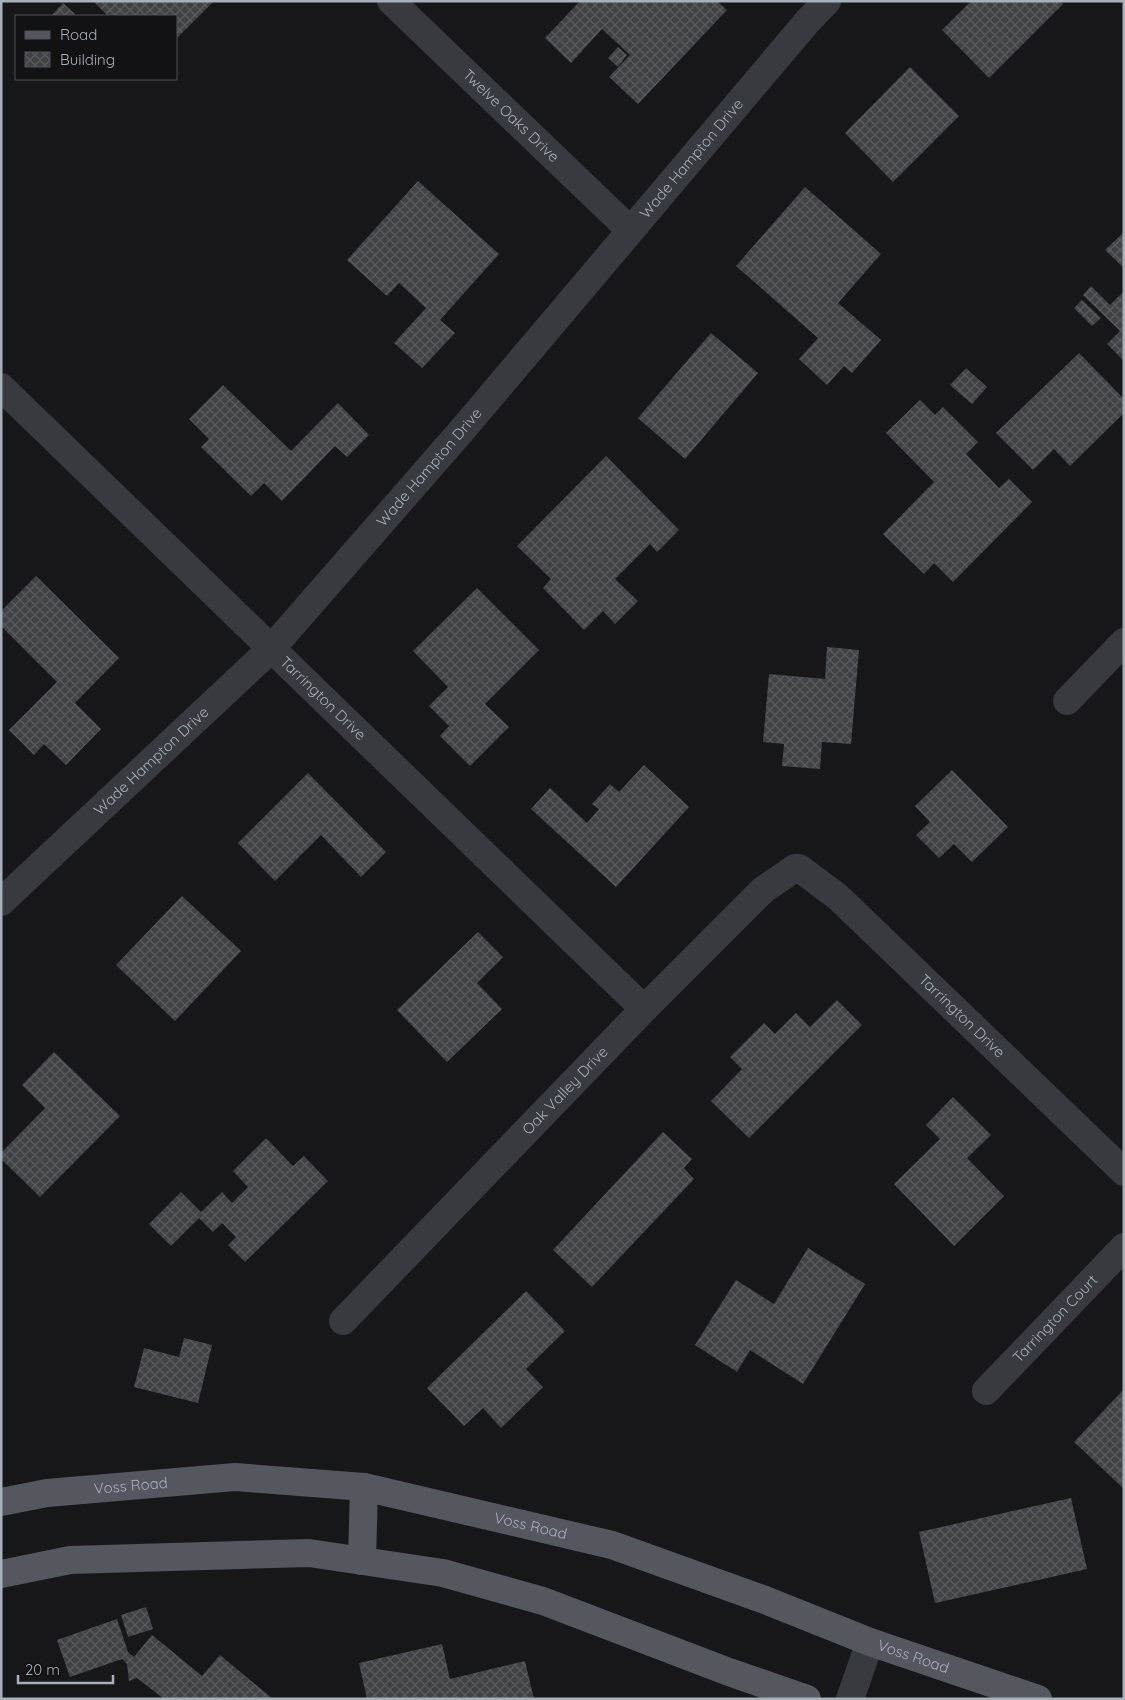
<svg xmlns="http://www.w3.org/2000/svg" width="1125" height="1700" viewBox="0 0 1125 1700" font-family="Quicksand,sans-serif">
<defs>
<pattern id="building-cross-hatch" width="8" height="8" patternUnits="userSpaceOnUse" patternTransform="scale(1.25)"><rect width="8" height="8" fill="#414246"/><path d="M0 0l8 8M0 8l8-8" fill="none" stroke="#5a5b5f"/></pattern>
</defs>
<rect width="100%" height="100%" fill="#171719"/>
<g fill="url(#building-cross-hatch)">
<polygon points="93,1 214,1 176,39 176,16 108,16"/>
<polygon points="580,1 717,1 727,10 638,104 609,77 630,55 602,29 571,63 545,38"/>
<polygon points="971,1 1060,1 1063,4 989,78 942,30"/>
<polygon points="63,3 75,14 73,16 51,16"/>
<polygon points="618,47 627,55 618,67 608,58"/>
<polygon points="910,67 959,116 893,182 845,133"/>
<polygon points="418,181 499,254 440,320 455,333 422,368 394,343 426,308 399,283 387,296 347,260"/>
<polygon points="805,187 881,254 838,303 881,340 852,373 844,366 827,385 799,359 818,338 736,266"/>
<polygon points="1124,232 1124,268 1105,250"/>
<polygon points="1091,286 1110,305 1124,291 1124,361 1107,344 1120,331 1083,295"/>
<polygon points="1082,300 1101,318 1092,326 1074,308"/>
<polygon points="711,333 758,373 685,459 638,418"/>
<polygon points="1079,353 1124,399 1124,413 1070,466 1054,449 1033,470 996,433"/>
<polygon points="966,368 987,387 972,404 950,385"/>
<polygon points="223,385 291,451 338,403 369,435 347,457 335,446 282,501 264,483 251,496 201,447 209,439 189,419"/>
<polygon points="920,400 935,415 943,407 978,442 966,454 999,488 1009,479 1032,502 953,582 934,563 924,574 883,534 934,482 886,433"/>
<polygon points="606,456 679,530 657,552 650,544 615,579 638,601 615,624 603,611 584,630 543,588 551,579 517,546"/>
<polygon points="36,576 119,658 75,703 101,729 66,765 44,744 34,755 9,730 57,682 1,626 1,611"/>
<polygon points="477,588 539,650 485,704 509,727 470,766 440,736 449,726 429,706 448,687 413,651"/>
<polygon points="827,647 859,650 851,744 822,742 820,769 782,766 784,744 763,742 769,674 825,679"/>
<polygon points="644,765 689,807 616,887 531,809 550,788 587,823 599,809 592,804 610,784 619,792"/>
<polygon points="952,770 1008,827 972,862 954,844 939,858 916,835 930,822 915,806"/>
<polygon points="308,773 386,852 361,877 321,835 275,881 238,843"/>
<polygon points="182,896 241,951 175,1021 116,965"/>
<polygon points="478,932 503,957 477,983 502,1009 447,1062 397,1010"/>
<polygon points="837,1000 862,1025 749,1138 711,1101 742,1069 730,1057 764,1023 775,1034 796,1013 810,1027"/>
<polygon points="54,1052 120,1116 40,1197 1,1159 1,1153 45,1108 22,1085"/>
<polygon points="953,1097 991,1135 967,1158 1004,1196 954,1246 894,1184 940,1139 926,1125"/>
<polygon points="663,1132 692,1159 684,1168 694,1179 592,1287 553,1250"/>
<polygon points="266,1138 293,1166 304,1156 328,1181 245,1262 228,1245 236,1237 222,1223 213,1232 199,1218 171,1246 149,1224 181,1192 201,1212 222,1192 232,1203 248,1187 233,1171"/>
<polygon points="808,1248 865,1284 803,1384 750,1350 737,1372 695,1345 736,1280 774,1304"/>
<polygon points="526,1291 565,1331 526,1369 543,1387 501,1428 483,1408 464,1426 427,1388"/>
<polygon points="184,1338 212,1345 198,1403 134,1387 144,1348 179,1357"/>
<polygon points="1124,1389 1124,1489 1074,1442"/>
<polygon points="1071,1498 1087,1569 935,1603 919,1532"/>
<polygon points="146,1607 153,1629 128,1637 121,1615"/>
<polygon points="117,1619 128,1652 134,1657 152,1635 202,1676 220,1655 273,1699 164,1699 137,1678 129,1681 127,1664 122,1659 70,1677 57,1640"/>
<polygon points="442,1644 450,1679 525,1661 534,1699 464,1699 463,1697 457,1699 367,1699 359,1663"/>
</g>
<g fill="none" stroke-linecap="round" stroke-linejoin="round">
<g stroke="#383a3f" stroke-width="28">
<path id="s1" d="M 391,1 L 630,230"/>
<path id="s2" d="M 1,387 L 644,1009"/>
<polyline points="1067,701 1124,642"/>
<path id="s3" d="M 1,902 L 271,649 L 463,429 L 807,22 L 827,1"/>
<path id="s4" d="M 343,1321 L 644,1009 L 763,890 L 795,868 L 799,868 L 838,897 L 1124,1172"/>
<path id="s5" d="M 986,1391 L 1124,1247"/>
<polyline points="850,1699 870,1642"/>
</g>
<g stroke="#54575e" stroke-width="28">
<path id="s6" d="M 1,1502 L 47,1493 L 235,1477 L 364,1487 L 612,1545 L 765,1600 L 870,1642 L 1038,1699"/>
<polyline points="362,1561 364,1487"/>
<polyline points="1,1574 70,1560 309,1553 443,1573 543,1601 729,1672 807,1699"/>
</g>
</g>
<g text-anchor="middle" stroke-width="5" stroke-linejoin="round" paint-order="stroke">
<g font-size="15" fill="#a8b0ba" stroke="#121214">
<text dy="5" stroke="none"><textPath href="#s1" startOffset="166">Twelve Oaks Drive</textPath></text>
<text dy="5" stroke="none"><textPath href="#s3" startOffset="1016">Wade Hampton Drive</textPath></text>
<text dy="5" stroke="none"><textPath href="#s3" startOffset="611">Wade Hampton Drive</textPath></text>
<text dy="5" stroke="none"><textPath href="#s2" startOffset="448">Tarrington Drive</textPath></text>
<text dy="5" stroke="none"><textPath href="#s3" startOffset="206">Wade Hampton Drive</textPath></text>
<text dy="5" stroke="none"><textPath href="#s4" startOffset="865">Tarrington Drive</textPath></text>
<text dy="5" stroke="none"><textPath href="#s4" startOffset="320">Oak Valley Drive</textPath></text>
<text dy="5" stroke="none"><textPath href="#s5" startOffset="100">Tarrington Court</textPath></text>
<text dy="5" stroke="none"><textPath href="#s6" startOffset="131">Voss Road</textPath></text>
<text dy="5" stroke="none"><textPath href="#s6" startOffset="536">Voss Road</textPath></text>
<text dy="5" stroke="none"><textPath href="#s6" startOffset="941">Voss Road</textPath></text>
</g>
</g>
<rect width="1125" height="1700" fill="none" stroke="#a8b0ba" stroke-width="5"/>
<rect x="15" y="15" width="162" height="65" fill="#121214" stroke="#4e5156"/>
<rect x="25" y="31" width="25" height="8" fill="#54575e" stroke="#4e5156"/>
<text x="60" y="40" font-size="15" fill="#a8b0ba">Road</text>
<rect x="25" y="52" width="25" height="15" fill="url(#building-cross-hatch)" stroke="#4e5156"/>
<text x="60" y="65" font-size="15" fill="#a8b0ba">Building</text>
<path d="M18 1675v8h95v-8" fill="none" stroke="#a8b0ba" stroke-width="2.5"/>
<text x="25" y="1675" font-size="15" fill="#a8b0ba" stroke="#121214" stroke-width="4" paint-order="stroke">20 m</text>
</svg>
